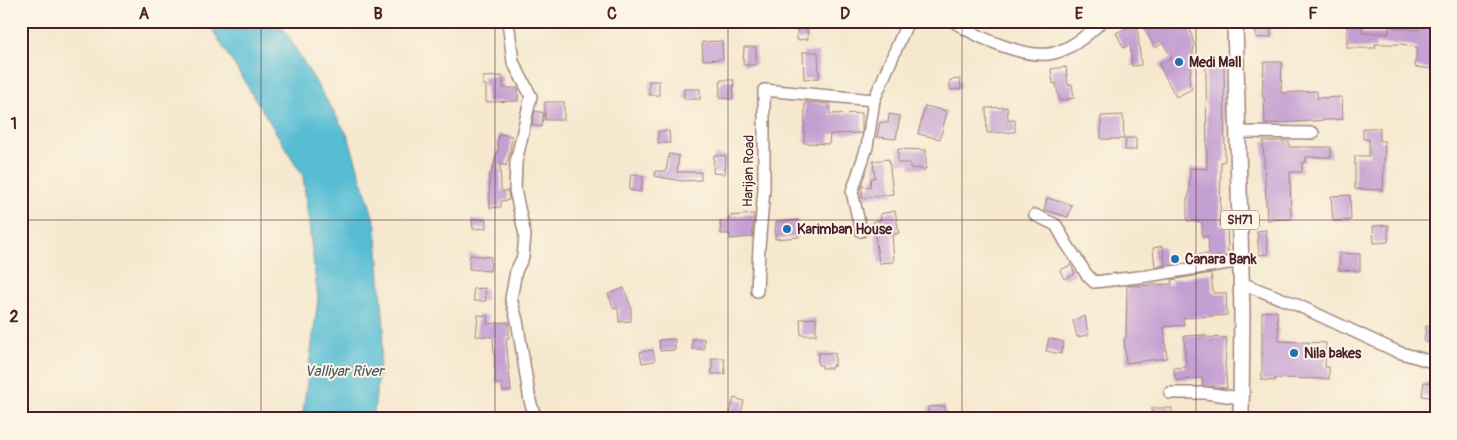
<svg xmlns="http://www.w3.org/2000/svg" width="1457" height="440" viewBox="0 0 1457 440" font-family="Pangolin,sans-serif">
<rect width="100%" height="100%" fill="#fcf5e5"/>
<filter id="ink" filterUnits="userSpaceOnUse"><feTurbulence type="fractalNoise" baseFrequency=".02" numOctaves="2"/><feDisplacementMap in="SourceGraphic" scale="10" xChannelSelector="R" yChannelSelector="G"/><feConvolveMatrix kernelMatrix="1 2 1 2 8 2 1 2 1" color-interpolation-filters="sRGB"/></filter>
<filter id="wash" filterUnits="userSpaceOnUse"><feTurbulence type="fractalNoise" baseFrequency=".0096" numOctaves="4" result="noise"/><feDisplacementMap in="SourceGraphic" scale="20" xChannelSelector="R" yChannelSelector="G"/><feGaussianBlur stdDeviation="1.12" result="paint"/><feColorMatrix in="noise" values="0 0 0 0 0 0 0 0 0 0 0 0 0 0 0 0 0 1.4 0 .05"/><feComposite in="paint" operator="in"/></filter>
<g filter="url(#wash)">
<rect width="100%" height="100%" fill="#f5e8ce"/>
<polygon fill="#56bdd4" stroke="#506e80" points="207,21 279,21 348,136 376,226 384,329 373,419 302,419 318,299 303,176"/>
<g id="blocks">
<g fill="#c49fd2">
<polygon points="736,21 761,21 758,30"/>
<polygon points="1140,21 1188,21 1194,45 1189,84 1192,89 1176,97 1159,65 1172,58 1163,43 1155,48"/>
<polygon points="1255,21 1270,21 1271,37 1256,38"/>
<polygon points="1420,21 1436,21 1434,69 1415,67 1417,47 1401,44 1375,44 1376,48 1347,48 1347,23 1362,24 1362,33 1389,33 1389,27 1419,30"/>
<polygon points="1137,23 1141,65 1132,66 1130,44 1124,48 1116,33"/>
<polygon points="797,29 807,29 808,39 797,40"/>
<polygon points="722,41 723,59 703,60 702,42"/>
<polygon points="744,47 756,47 756,65 743,65"/>
<polygon points="803,52 818,52 819,78 804,79"/>
<polygon points="1264,62 1282,62 1281,93 1317,91 1317,98 1342,97 1343,119 1265,124 1264,97 1262,97"/>
<polygon points="1206,65 1224,65 1225,161 1221,162 1220,226 1227,226 1228,256 1189,262 1189,255 1209,254 1208,236 1202,237 1202,222 1187,221 1187,198 1189,198 1190,168 1207,169"/>
<polygon points="1066,67 1068,85 1072,84 1074,98 1059,101 1056,83 1053,84 1051,69"/>
<polygon points="503,76 503,88 518,88 518,101 486,102 486,85 483,85 483,77"/>
<polygon points="960,79 961,89 950,90 950,80"/>
<polygon points="721,80 734,80 733,99 719,98"/>
<rect x="649" y="81" width="10" height="14"/>
<rect x="684" y="89" width="16" height="10"/>
<rect x="545" y="102" width="19" height="18"/>
<polygon points="805,102 830,104 830,114 862,113 862,133 830,134 829,144 804,143"/>
<polygon points="925,106 947,111 940,139 918,134"/>
<polygon points="1007,107 1008,120 1015,120 1015,132 987,133 986,108"/>
<polygon points="535,111 544,113 541,127 532,125"/>
<polygon points="889,114 900,116 896,139 877,137 880,122 888,123"/>
<polygon points="1123,115 1124,139 1101,139 1101,116"/>
<polygon points="1363,128 1380,128 1380,141 1385,141 1383,190 1355,189 1355,156 1369,156 1369,139 1363,139"/>
<polygon points="658,131 669,131 670,143 658,143"/>
<polygon points="499,134 512,136 510,152 506,166 500,164 501,191 508,191 509,200 501,201 501,207 490,208 489,174 491,174 499,146 497,145"/>
<polygon points="1126,138 1136,138 1136,150 1125,150"/>
<polygon points="1263,141 1289,141 1289,147 1331,147 1331,157 1306,157 1306,162 1302,162 1302,172 1290,172 1291,219 1267,220"/>
<polygon points="898,149 926,150 926,169 910,168 910,163 898,163"/>
<polygon points="669,154 679,156 677,172 701,172 701,180 681,181 655,176 655,171 666,171"/>
<polygon points="714,155 726,156 725,174 713,173"/>
<polygon points="889,159 893,194 862,198 862,186 870,187 871,178 875,178 873,161"/>
<polygon points="631,174 643,176 641,192 629,190"/>
<polygon points="1350,195 1351,220 1333,221 1331,196"/>
<polygon points="1047,198 1072,205 1068,217 1044,210"/>
<polygon points="895,211 899,233 892,235 894,262 879,263 873,221 881,220 880,214"/>
<polygon points="754,214 752,237 730,239 730,234 721,234 720,221 729,220 729,216"/>
<polygon points="472,219 486,220 486,228 473,229"/>
<polygon points="798,220 799,237 775,239 776,222"/>
<polygon points="1388,225 1388,242 1374,243 1373,226"/>
<polygon points="1266,230 1268,254 1259,255 1257,231"/>
<polygon points="1163,246 1165,265 1155,267 1153,248"/>
<polygon points="1340,253 1360,254 1360,271 1339,270"/>
<polygon points="470,255 491,257 490,271 469,269"/>
<polygon points="1071,265 1075,274 1064,279 1060,270"/>
<polygon points="1211,273 1213,293 1226,293 1227,315 1183,318 1184,325 1164,327 1167,358 1126,363 1124,338 1126,338 1127,286 1172,284 1171,280"/>
<polygon points="485,288 486,301 474,301 473,289"/>
<polygon points="624,288 631,307 631,321 619,322 618,308 614,309 608,294"/>
<polygon points="1277,311 1279,341 1326,343 1325,367 1329,367 1329,379 1275,378 1275,381 1262,380 1262,312"/>
<polygon points="478,315 488,316 487,324 509,322 509,338 506,338 511,391 503,391 502,383 496,384 493,337 476,336"/>
<polygon points="1085,316 1088,335 1077,337 1073,320"/>
<polygon points="816,318 816,335 801,335 800,319"/>
<polygon points="1426,326 1436,327 1436,344 1424,342"/>
<polygon points="1205,335 1205,337 1227,338 1225,362 1227,388 1203,386 1202,378 1175,380 1174,368 1186,367 1184,336"/>
<polygon points="1049,338 1064,342 1061,354 1046,351"/>
<polygon points="675,339 675,350 660,351 659,340"/>
<rect x="692" y="339" width="12" height="10"/>
<polygon points="653,350 655,361 642,363 640,352"/>
<polygon points="818,353 835,353 835,366 832,365 832,368 822,368 822,365 818,365"/>
<polygon points="712,358 724,358 725,374 712,374"/>
<polygon points="1424,382 1436,383 1436,398 1422,396"/>
<polygon points="734,398 744,401 740,416 730,413"/>
<polygon points="945,406 946,419 929,419 928,407"/>
<polygon points="1152,408 1172,408 1171,419 1152,419"/>
</g>
</g>
</g>
<g filter="url(#ink)">
<use href="#blocks" fill-opacity="0" stroke="#a0847c" stroke-width="1"/>
<g fill="none" stroke-linecap="round" stroke-linejoin="round">
<g stroke="#a0847c" stroke-width="14">
<g id="minor">
<polyline points="508,21 513,62 531,96 516,162 515,190 525,235 523,257 516,271 511,299 517,320 530,401 536,419"/>
<path d="M 953,21 C 976,37 1027,60 1054,53 C 1073,48 1089,34 1102,21"/>
<polyline points="1238,132 1313,133"/>
<polyline points="1035,215 1056,225 1066,243 1087,275 1094,282 1147,276 1241,261"/>
<polyline points="861,231 852,192 867,147 874,100 908,21"/>
<polyline points="1241,283 1295,304 1398,352 1436,363"/>
<polyline points="757,291 759,247 764,189 764,90 874,100"/>
<polyline points="1170,393 1205,393 1241,398"/>
</g>
</g>
<g stroke="#a0847c" stroke-width="18">
<polyline id="major" points="1235,21 1242,313 1241,419"/>
</g>
<use href="#minor" stroke="#fff" stroke-width="11"/>
<use href="#major" stroke="#fff" stroke-width="15"/>
</g>
</g>
<path fill="none" stroke="#4a1f2b" stroke-width="1" stroke-opacity="0.55" d="M 261,21 L 261,419M 495,21 L 495,419M 728,21 L 728,419M 962,21 L 962,419M 1196,21 L 1196,419M 21,220 L 1436,220"/>
<g fill="#1f6fb2" stroke="#fcf5e5" stroke-width="2">
<circle cx="1179" cy="62" r="5"/>
<circle cx="787" cy="229" r="5"/>
<circle cx="1175" cy="259" r="5"/>
<circle cx="1294" cy="353" r="5"/>
</g>
<g text-anchor="middle" stroke-width="4" stroke-linejoin="round" paint-order="stroke">
<rect fill="#fcf5e5" stroke="#7f5f63" stroke-width="1" x="1221" y="210.5" width="38" height="19" rx="4"/>
<g font-size="12" font-weight="bold" fill="#4a1f2b">
<text x="1240" y="224">SH71</text>
</g>
<g font-size="14" font-weight="bold" fill="#4a1f2b" stroke="#fcf5e5" text-anchor="start">
<text x="1189" y="67">Medi Mall</text>
<text x="797" y="234">Karimban House</text>
<text x="1185" y="264">Canara Bank</text>
<text x="1304" y="358">Nila bakes</text>
</g>
<g font-size="14" fill="#4a1f2b" stroke="#fcf5e5">
<text transform="translate(748 171) rotate(-89)" y="5">Harijan Road</text>
</g>
<g font-size="15" font-style="italic" fill="#4e5666" stroke="#fcf5e5">
<text x="344" y="376">Valliyar River</text>
</g>
</g>
<rect width="1457" height="440" fill="none" stroke="#fcf5e5" stroke-width="55"/>
<rect x="28" y="28" width="1402" height="384" fill="none" stroke="#4a1f2b" stroke-width="2"/>
<g font-size="16" text-anchor="middle" font-weight="bold" fill="#4a1f2b">
<text x="144" y="19">A</text>
<text x="378" y="19">B</text>
<text x="612" y="19">C</text>
<text x="845" y="19">D</text>
<text x="1079" y="19">E</text>
<text x="1313" y="19">F</text>
<text x="14" y="129">1</text>
<text x="14" y="322">2</text>
</g>
</svg>
